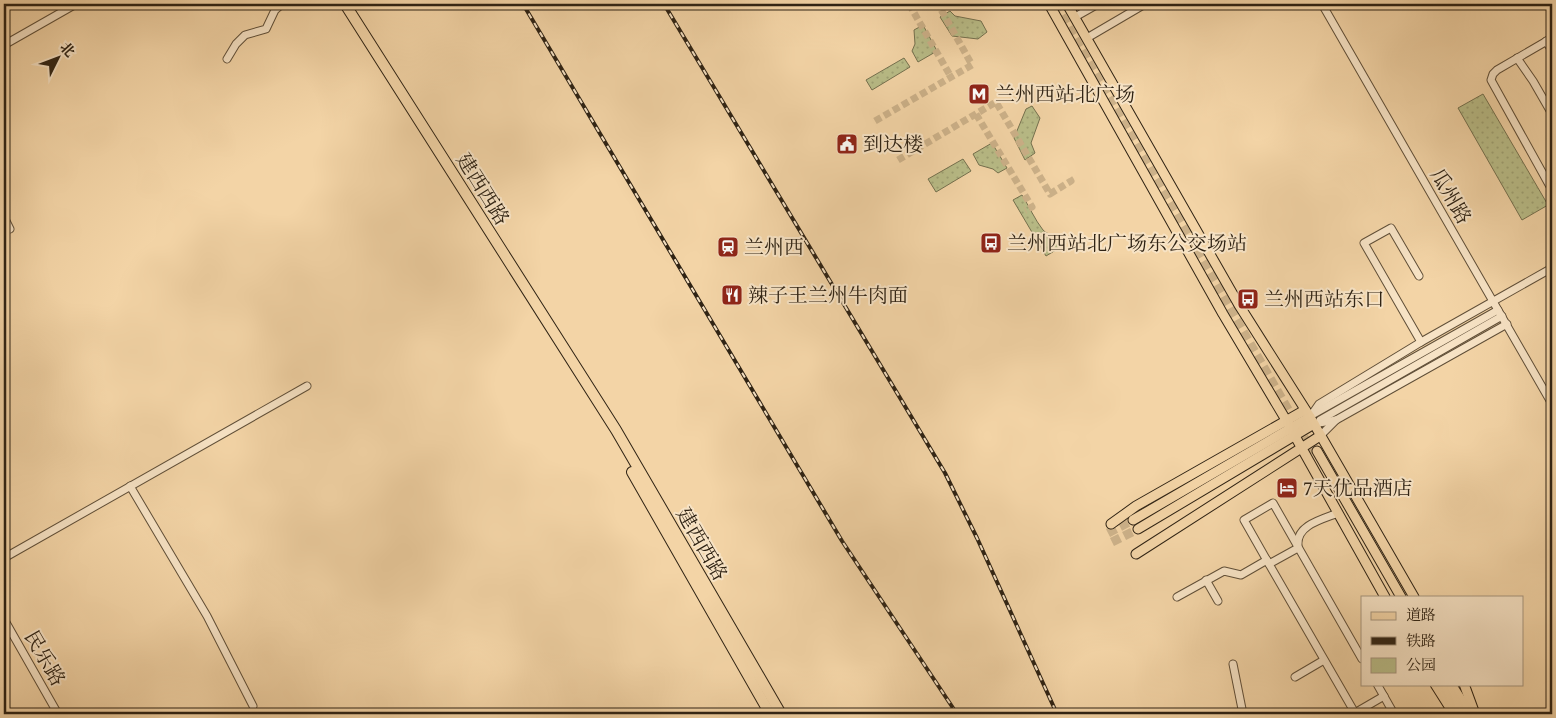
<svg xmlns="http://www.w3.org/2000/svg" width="1556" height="718" viewBox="0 0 1556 718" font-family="'Gentium Book Plus','Noto Serif SC',serif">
<defs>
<pattern id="green-dots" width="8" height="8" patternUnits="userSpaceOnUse" patternTransform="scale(1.25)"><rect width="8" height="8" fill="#b9bd88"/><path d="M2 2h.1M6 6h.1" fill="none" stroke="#9fa274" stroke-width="1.8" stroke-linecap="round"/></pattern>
</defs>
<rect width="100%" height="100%" fill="#f3d4a6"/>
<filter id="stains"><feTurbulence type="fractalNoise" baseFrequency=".004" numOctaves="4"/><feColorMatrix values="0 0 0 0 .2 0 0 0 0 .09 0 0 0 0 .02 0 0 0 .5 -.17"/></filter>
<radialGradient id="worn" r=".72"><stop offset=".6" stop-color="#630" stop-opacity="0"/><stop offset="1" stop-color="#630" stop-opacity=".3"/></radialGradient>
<g fill="url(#green-dots)" stroke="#74704e">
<polygon points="950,11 955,16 981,21 987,32 978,39 952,36 940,17"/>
<polygon points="923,25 937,51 918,62 912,51 915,44 914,30"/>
<polygon points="904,58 910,67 872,90 866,80"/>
<polygon points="1483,94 1548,205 1522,220 1458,108"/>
<polygon points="1032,106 1040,118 1031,143 1035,153 1025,160 1014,138 1026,109"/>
<polygon points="992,143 1007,168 998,173 993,169 979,165 973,154"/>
<polygon points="963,159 971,171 936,192 928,179"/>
<path d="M 1022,195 C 1029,206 1035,220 1043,230 C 1049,237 1061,235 1066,244 L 1046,256 L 1013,200 Z"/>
</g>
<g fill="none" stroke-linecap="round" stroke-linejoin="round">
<g stroke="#ccb189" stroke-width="7" stroke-dasharray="7 3.5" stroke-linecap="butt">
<polyline points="909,4 951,77"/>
<polyline points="976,114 1032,207 1025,210"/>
<polyline points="875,121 972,65 938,4"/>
<polyline points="898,160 996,102 1050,194 1071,181 1069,178"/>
</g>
<g stroke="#ccb189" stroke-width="9" stroke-dasharray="9 4.5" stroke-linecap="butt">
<polyline points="1055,4 1313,453"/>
<polyline points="1108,533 1133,520"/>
<polyline points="1112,542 1138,529"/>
</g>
<g stroke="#604f38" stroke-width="9">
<g id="minor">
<polyline points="1322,4 1552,404"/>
<polyline points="1075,17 1098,4"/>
<polyline points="1087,38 1145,4"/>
<polyline points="1552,38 1497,70 1493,74 1491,80 1552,190"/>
<polyline points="1546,41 1552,51"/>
<polyline points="4,45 76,4"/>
<polyline points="1517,58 1533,81 1552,114"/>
<polyline points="227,59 236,44 245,35 266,29 275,10 282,4"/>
<polyline points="4,217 10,229"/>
<polyline points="1419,276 1391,228 1364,243 1421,342"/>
<polyline points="1312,415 1498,310"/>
<polyline points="1310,417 1319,404 1421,342 1552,268"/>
<polyline points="1320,420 1502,316"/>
<polyline points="1314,424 1336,420 1507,324"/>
<polyline points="1320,436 1336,420"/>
<polyline points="130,486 207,616 253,706"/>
<path d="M 1298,545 C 1296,525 1323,519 1338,513"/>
<polyline points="1298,548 1269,564 1355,713"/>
<polyline points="4,558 307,386"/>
<polyline points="1269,564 1244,520 1273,503 1362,659"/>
<polyline points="1206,580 1218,601"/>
<polyline points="1177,597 1224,571 1241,575 1267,560"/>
<polyline points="4,619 58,714"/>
<polyline points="1233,664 1243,714"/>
<polyline points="1295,677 1324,660"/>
<polyline points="1377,684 1394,714"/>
<polyline points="1353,714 1384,696"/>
</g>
</g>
<g stroke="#2f2314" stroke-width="11">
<g id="major">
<polyline points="1049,4 1223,314 1286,420 1385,597"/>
<polyline points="1067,4 1239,305 1310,417 1414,597"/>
<polyline points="1317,451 1401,597"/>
<polyline points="1133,520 1310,417"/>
<polyline points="1111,524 1136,506 1305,410"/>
<polyline points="1138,529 1314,424"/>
<polyline points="1136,554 1320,436"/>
<polyline points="1435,684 1454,714"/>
<polyline points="1444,684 1461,714"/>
<polyline points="1451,684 1470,714"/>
<polyline points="1464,684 1475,714"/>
</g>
</g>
<g stroke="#2f2314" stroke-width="12">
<g id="highway">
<polyline points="345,4 616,430 781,714"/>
<polyline points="632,472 770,714"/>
</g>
</g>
<use href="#minor" stroke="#f7e3c5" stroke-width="7"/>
<use href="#major" stroke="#f3d4a6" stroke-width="9"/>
<use href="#highway" stroke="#f3d4a6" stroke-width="10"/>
<g stroke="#2f2314" stroke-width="4">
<g id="rail">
<polyline points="523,4 842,541 957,714"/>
<polyline points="664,4 945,473 977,538 1057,714"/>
</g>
</g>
<use href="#rail" stroke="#f7e3c5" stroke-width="2" stroke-dasharray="5.5" stroke-linecap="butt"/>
</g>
<defs>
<g id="metro-square" transform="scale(1.125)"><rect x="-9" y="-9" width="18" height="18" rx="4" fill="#8f2418" stroke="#f7e3c5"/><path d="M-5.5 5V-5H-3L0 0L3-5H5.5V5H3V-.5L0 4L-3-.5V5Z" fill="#fff"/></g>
<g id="civic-square" transform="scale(1.125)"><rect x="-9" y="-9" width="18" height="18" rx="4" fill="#8f2418" stroke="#f7e3c5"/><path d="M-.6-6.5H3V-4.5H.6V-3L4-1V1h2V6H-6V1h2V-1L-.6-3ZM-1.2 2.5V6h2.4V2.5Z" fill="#fff"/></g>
<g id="bus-square" transform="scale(1.125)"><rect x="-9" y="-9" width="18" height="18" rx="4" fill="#8f2418" stroke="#f7e3c5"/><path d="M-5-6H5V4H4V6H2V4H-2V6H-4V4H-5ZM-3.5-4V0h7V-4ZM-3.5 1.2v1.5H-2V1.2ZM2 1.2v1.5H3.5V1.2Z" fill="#fff"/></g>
<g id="station-square" transform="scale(1.125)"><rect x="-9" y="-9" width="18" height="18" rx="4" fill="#8f2418" stroke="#f7e3c5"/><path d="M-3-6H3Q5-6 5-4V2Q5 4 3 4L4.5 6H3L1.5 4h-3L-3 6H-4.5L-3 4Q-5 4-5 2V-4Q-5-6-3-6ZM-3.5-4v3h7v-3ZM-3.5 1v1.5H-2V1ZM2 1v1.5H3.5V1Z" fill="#fff"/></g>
<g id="restaurant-square" transform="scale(1.125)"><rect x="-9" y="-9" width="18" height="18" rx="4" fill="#8f2418" stroke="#f7e3c5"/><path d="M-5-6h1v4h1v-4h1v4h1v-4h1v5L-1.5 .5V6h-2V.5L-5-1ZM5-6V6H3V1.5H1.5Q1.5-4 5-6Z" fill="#fff"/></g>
<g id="hotel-square" transform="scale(1.125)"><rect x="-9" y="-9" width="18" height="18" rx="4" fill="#8f2418" stroke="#f7e3c5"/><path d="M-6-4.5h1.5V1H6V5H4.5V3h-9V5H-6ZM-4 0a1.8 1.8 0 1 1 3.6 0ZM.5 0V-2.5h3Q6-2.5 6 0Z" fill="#fff"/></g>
</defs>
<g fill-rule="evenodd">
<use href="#metro-square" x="979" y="94"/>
<use href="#civic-square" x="847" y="144"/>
<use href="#bus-square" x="991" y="243"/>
<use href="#station-square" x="728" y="247"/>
<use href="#restaurant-square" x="732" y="295"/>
<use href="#bus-square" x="1248" y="299"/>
<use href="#hotel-square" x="1287" y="488"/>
</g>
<g text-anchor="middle" stroke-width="4" stroke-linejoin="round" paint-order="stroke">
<g font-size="20" fill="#2f2314" stroke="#f7e3c5" text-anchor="start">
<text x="995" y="101">兰州西站北广场</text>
<text x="863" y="151">到达楼</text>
<text x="1007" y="250">兰州西站北广场东公交场站</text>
<text x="744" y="254">兰州西</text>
<text x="748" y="302">辣子王兰州牛肉面</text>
<text x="1264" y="306">兰州西站东口</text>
<text x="1303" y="495">7天优品酒店</text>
</g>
<g font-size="20" fill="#2f2314" stroke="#f7e3c5">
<text transform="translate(483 189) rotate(58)" y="7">建西西路</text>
<text transform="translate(1451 196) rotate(60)" y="7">瓜州路</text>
<text transform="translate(702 544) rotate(60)" y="7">建西西路</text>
<text transform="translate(45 658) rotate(60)" y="7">民乐路</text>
</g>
</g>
<rect width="1556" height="718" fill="none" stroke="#f3d4a6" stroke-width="20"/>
<rect x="5" y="5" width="1546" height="708" fill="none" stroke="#2f2314" stroke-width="2.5"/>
<rect x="10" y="10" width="1536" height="698" fill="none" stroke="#2f2314"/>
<rect x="1361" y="596" width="162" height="90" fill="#f7e3c5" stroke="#a7967e"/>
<rect x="1371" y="612" width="25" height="8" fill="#f3d4a6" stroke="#a7967e"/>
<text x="1406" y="620" font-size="15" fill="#2f2314">道路</text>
<rect x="1371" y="637" width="25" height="8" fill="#2f2314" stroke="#a7967e"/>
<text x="1406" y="646" font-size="15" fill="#2f2314">铁路</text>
<rect x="1371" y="658" width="25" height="15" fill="#b9bd88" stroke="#a7967e"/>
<text x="1406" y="670" font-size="15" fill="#2f2314">公园</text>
<g transform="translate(58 58) rotate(48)" stroke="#f7e3c5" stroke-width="4" paint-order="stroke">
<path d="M0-4L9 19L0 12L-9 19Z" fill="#2f2314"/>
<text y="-8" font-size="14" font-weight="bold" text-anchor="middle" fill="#2f2314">北</text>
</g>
<rect width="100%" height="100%" filter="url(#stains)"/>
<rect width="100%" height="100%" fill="url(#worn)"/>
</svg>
